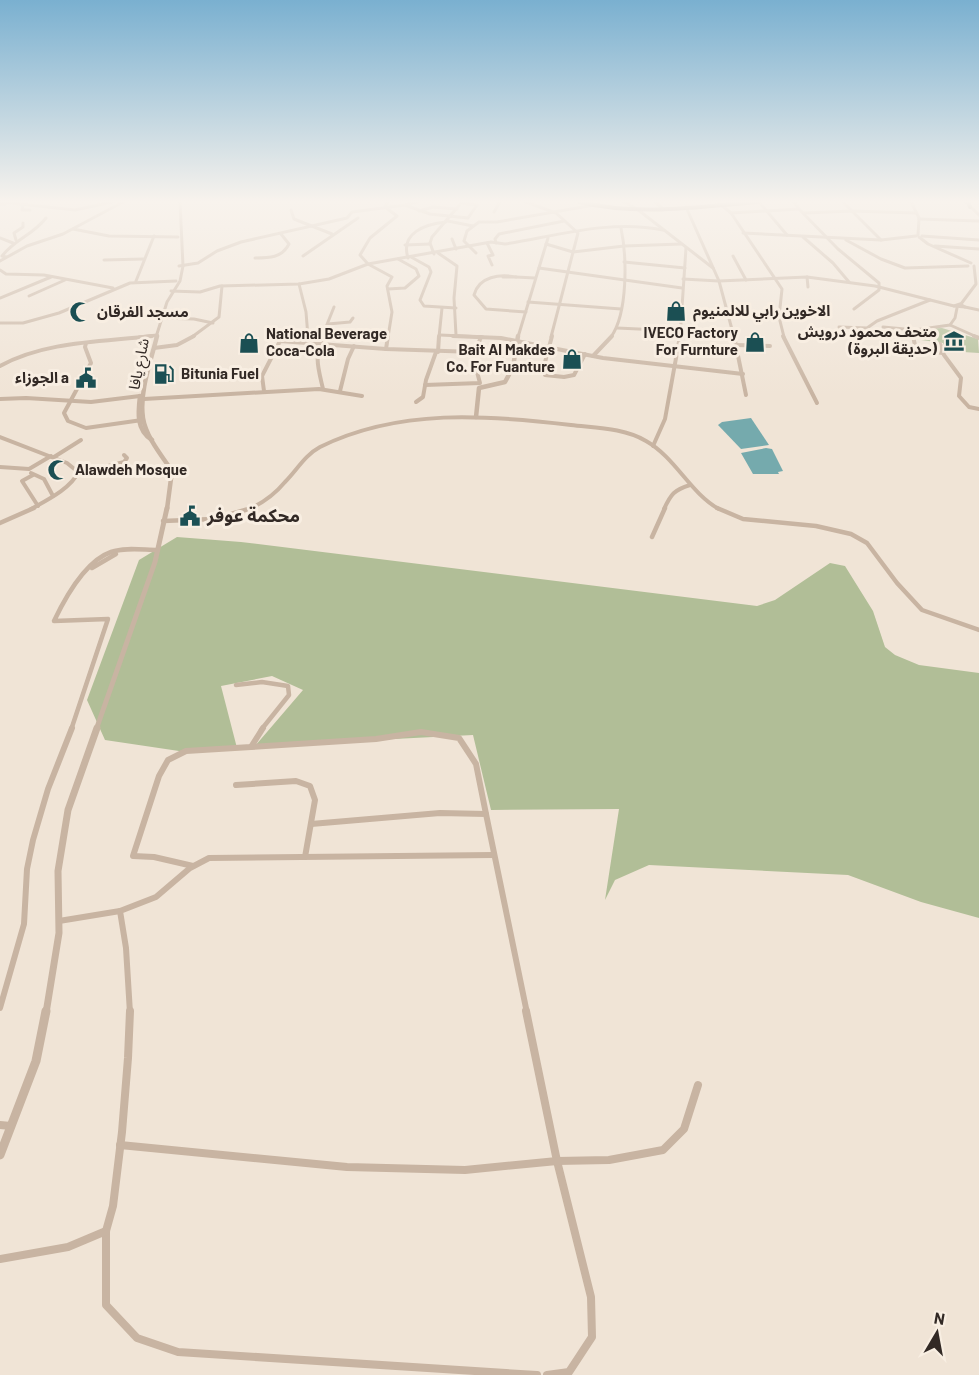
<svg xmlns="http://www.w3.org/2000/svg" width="979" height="1375" viewBox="0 0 979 1375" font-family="Barlow,'Noto Sans Arabic',sans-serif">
<rect width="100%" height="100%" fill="#f0e4d6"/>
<g fill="#b1be97">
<polygon points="942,328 978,339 979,353 947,351 943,343 921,340 913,335 924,329"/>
<polygon points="177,537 241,542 757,606 775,600 830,563 845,566 873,611 885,647 895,655 919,665 979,673 979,918 921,902 848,875 649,865 615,880 605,900 619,809 491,810 473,735 255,746 303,690 272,676 221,686 237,748 179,751 105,740 87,700 139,560"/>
</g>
<g fill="#75aaad">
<polygon points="751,418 769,445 741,449 718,425 722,422"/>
<polygon points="766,448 772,449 783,471 778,472 779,474 753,474 741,453"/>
</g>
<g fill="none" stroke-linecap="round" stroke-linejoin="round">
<g stroke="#c8b4a2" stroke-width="3">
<polyline points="417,202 405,205 430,214 468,218 477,205 461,203"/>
<polyline points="526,202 556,213 578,233 551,337"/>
<polyline points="624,202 637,209"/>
<polyline points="655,202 662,208"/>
<polyline points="759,202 787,235"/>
<polyline points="843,202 881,240"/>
<polyline points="911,202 919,218 918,235"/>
<polyline points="0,204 5,204"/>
<polyline points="720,204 731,213 782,289 779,317 784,337"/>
<polyline points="23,205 22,210 30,210"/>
<polyline points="686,207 719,281 734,337"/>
<polyline points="799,209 838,249 879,283 879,290 854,309"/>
<polyline points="291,210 294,219 332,234"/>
<polyline points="419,211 433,207 457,209"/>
<polyline points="494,212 500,202"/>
<polyline points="731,213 799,209 794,202"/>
<polyline points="804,213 852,211 916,213"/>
<polyline points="919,219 979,221"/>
<polyline points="448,221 473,226"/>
<polyline points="73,229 109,236 178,237"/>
<polyline points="743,233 881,240 916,236"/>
<polyline points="922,236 979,240"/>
<polyline points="803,237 833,263 849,282"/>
<polyline points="919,237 928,244 971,263"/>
<polyline points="0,238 13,243"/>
<polyline points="452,239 456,249"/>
<polyline points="16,240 14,233 23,227 23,223"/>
<polyline points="846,240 881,259 905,268 968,266"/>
<polyline points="487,243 493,255 488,256 492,265"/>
<polyline points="496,243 495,239 499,234 564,221"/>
<polyline points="546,244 573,252 624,246 681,244"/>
<polyline points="405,245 430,244"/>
<polyline points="935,246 979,249"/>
<polyline points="438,253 457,266 454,298 456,335"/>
<polyline points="476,253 464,241 467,231 479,222 497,222 594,205"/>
<polyline points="434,254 430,243 432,237 462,202"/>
<polyline points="303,256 358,218"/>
<polyline points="733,256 746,280"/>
<path d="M 6,257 L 2,256 C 16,238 32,236 46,218"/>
<polyline points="411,257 429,267 431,272 420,300 424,306 456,308"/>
<path d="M 255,258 C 269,258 282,258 289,244 L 281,234"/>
<path d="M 408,258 C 400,233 425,224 446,222"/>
<polyline points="104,260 143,259"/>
<polyline points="0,261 27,246 63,234 123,202"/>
<polyline points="624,262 685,268"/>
<polyline points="179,266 198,263 217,251 241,242 347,218 352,212 405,205"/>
<polyline points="539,268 682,288"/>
<polyline points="0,270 6,274 44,275 113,288"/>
<path d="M 503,277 L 516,277 C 500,274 479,276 474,295 L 486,309 L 526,312"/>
<polyline points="516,277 535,278"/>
<polyline points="807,277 808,287"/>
<polyline points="683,279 719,281 807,277 875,286 954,306"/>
<polyline points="136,281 154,236"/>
<polyline points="299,284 306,312 308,337"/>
<polyline points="388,289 405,288 419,276 416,269 398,259"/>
<polyline points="29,296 65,280"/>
<polyline points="0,298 51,277"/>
<polyline points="528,302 621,309"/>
<polygon points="960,304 965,307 954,306"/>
<polyline points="961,304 976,284 974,266"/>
<polyline points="965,307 979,310"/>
<polyline points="161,318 194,319 213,323"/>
<polyline points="0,323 23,323 59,313 130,283 176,281"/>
<polyline points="328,324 350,322 353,318"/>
<polyline points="950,325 977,337"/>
<polyline points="839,327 867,328 877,321 930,300"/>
<polyline points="883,327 915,330 950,325 955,318 957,308"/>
<polyline points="617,328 682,331"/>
<polyline points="912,330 913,337"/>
<polyline points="440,335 483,337"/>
<polyline points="139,337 157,335"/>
<polyline points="192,337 219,317 222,286"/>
<polyline points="322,337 334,307"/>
<polyline points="388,337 392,312 387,286 392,277 368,264 360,255 370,238 397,216 385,207 388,202"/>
<polyline points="439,337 442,308"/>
<path d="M 611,337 C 628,313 627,257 621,228"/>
<polyline points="680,337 686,248"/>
</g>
<g stroke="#c8b4a2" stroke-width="4">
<polyline points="308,336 308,342"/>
<path d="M 323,336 C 314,358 318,367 323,389"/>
<polyline points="453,336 501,338 603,358 743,374"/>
<polyline points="552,336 544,366 545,375 564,377 574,375 585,354"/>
<polyline points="734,336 746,395"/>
<polyline points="783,336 817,403"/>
<polyline points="913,336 916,350 943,353"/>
<polyline points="974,336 979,338"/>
<polyline points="86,343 85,347 91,363 64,413 68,421 86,428 142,420"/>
<polyline points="940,344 944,355 961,378 959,396 969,407 979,409"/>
<polyline points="736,345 770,346"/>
<polyline points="154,348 177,345 194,336"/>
<polyline points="386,349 388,336"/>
<polyline points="438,352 439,336"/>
<polyline points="593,356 612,336"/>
<path d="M 0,366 C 45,341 101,342 152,336"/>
<polyline points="425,385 480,383 474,361 475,352"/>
<polyline points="264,391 262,376 280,341 386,349 475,352 481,337"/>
<polyline points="340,391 348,359 354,346"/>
<polyline points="0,399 26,398 91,402 140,396"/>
<polyline points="144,399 319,389 362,396"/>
<polyline points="416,402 423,397 426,380 436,352"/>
<path d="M 0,437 L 67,463 L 78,472 C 72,488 45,501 31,509"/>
<polyline points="653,446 665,419 680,336"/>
<polyline points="54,457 81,440"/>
<polyline points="0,467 29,469 51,456"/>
<polyline points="31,473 44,479 53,496"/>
<polyline points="77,474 124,462 127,458 124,455"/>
<polyline points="33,475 22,481 38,506"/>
<path d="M 249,509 C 263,503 275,494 285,482 C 297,470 305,455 320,447 C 399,408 487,415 571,425 C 596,428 624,428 646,441 C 676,458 690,493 719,509"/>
<path d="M 664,509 C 671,494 674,490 690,485"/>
</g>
<g stroke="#c8b4a2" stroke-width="4.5">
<polyline points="717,508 743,519 816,526 851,534 867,543 897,583 922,610 979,630"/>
<polyline points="163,521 213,519 252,508"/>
<polyline points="0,523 34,508"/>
<polyline points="652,537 665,508"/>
<polyline points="92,568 116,554"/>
<polyline points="236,685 262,682 288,686 289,695 261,730"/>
<path d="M 71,730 L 108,619 L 54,621 C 65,598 85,561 111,552 C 125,547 143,550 158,550"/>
</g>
<g stroke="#c8b4a2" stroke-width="6">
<polyline points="251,747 376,739 421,732 459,738 476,764 486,814"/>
<polyline points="236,785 296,781 310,786 315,800 305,857"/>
<polyline points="311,824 440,813 486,814 527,1013"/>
<polyline points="193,866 154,857 133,856 159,776 168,760 186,751 251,747 263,728"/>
<polyline points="59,921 120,911"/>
<polyline points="0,1008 24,924 27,869 33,840 48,789 72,728"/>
<polyline points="130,1013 126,948 120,911 156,897 190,868 209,858 493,855"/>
</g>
<g stroke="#c8b4a2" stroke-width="8">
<polyline points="130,1011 128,1058 122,1132 113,1206 106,1231 106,1305 137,1338 178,1352 537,1375"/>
<polyline points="526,1011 557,1161 591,1297 592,1337 569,1372 547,1375"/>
<polyline points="0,1125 11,1126"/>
<polyline points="120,1145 347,1167 465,1170 557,1161 609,1160 663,1150 684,1129 698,1085"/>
<polyline points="0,1259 68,1247 106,1231"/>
</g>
<g stroke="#c8b4a2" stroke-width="3">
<polyline points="2,202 75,210 112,202"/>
<polyline points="966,202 979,215"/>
<polyline points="637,209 713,268"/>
<path d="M 171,291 L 200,292 L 220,286 L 299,284 L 329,279 L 368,264 L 491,242 L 505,244 C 556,236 611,219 663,230"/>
<polyline points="156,337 167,302 180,281 183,266 180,202"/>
<polyline points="518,337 548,238"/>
</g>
<g stroke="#c8b4a2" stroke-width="4.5">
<path d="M 157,336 C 151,361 139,392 143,418 C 146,437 162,456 172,471 L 167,509"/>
<path d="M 140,396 C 138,413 136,430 152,440"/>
<polyline points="476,417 479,388 505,382 513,367 518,336"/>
</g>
<polyline stroke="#c8b4a2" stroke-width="5" points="96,730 155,562 167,508"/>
<polyline stroke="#c8b4a2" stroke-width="7" points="46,1013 59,933 58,871 68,810 97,728"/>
<polyline stroke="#c8b4a2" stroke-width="9" points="0,1155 36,1061 46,1011"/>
<g stroke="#9b8374" stroke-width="4">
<path d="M 579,202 C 638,216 697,207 757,202"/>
<polyline points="968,202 970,207"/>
</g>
</g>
<linearGradient id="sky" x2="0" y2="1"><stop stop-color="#7ab0d0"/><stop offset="0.51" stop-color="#f8f3ed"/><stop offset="1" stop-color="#f8f3ed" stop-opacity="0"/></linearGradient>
<rect width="979" height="395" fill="url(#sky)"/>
<defs>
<g id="shop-bare" transform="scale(1.62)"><path d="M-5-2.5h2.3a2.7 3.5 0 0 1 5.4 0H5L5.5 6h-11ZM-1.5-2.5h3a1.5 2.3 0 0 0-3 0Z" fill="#1b4f53" stroke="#f8eee2" stroke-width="2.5" paint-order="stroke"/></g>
<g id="mosque-bare" transform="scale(1.62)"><path d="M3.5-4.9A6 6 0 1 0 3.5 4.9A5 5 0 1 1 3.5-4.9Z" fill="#1b4f53" stroke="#f8eee2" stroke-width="2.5" paint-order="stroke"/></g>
<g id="museum-bare" transform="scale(1.62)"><path d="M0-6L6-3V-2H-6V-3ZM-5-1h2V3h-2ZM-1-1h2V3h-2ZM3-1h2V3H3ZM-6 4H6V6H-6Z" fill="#1b4f53" stroke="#f8eee2" stroke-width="2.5" paint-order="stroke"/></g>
<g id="fuel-bare" transform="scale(1.62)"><path d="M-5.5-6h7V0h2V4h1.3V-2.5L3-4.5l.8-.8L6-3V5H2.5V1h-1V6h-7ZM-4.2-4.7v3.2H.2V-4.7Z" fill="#1b4f53" stroke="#f8eee2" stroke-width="2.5" paint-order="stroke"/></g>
<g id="civic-bare" transform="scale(1.62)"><path d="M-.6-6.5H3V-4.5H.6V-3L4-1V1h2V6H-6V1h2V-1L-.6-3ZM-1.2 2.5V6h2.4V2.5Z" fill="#1b4f53" stroke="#f8eee2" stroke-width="2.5" paint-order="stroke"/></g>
</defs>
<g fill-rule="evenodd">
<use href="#shop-bare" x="676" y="311"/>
<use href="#mosque-bare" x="80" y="312"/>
<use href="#museum-bare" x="954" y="341"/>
<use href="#shop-bare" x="755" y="342"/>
<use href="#shop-bare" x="249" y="343"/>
<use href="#shop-bare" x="572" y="359"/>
<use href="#fuel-bare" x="164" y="374"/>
<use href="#civic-bare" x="86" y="378"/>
<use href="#mosque-bare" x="58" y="470"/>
<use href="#civic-bare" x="190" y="516"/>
</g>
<g text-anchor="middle" stroke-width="6" stroke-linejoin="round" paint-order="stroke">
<g font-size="15" font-weight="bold" fill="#322925" stroke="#f8eee2" text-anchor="start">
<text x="693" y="316">الاخوين رابي للالمنيوم</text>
<text x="97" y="317">مسجد الفرقان</text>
<text x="937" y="337" text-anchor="end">متحف محمود درويش<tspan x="937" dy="17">(حديقة البروة)</tspan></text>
<text x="738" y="338" text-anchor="end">IVECO Factory<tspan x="738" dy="17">For Furnture</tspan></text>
<text x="266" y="339">National Beverage<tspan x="266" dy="17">Coca-Cola</tspan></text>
<text x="555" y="355" text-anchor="end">Bait Al Makdes<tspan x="555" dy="17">Co. For Fuanture</tspan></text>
<text x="181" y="379">Bitunia Fuel</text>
<text x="69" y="383" text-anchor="end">الجوزاء a</text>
<text x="75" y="475">Alawdeh Mosque</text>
</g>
<g font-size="15" fill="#322925" stroke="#f8eee2">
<text transform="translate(139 364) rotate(-79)" y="5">شارع يافا</text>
</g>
<g font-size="18" font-weight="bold" fill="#322925" stroke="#f8eee2" text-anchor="start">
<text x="207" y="522">محكمة عوفر</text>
</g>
</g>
<g transform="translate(937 1333) rotate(10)" stroke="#f8eee2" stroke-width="4.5" paint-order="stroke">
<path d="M0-4.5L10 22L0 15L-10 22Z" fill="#322925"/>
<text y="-9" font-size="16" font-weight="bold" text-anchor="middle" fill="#322925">N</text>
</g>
</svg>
